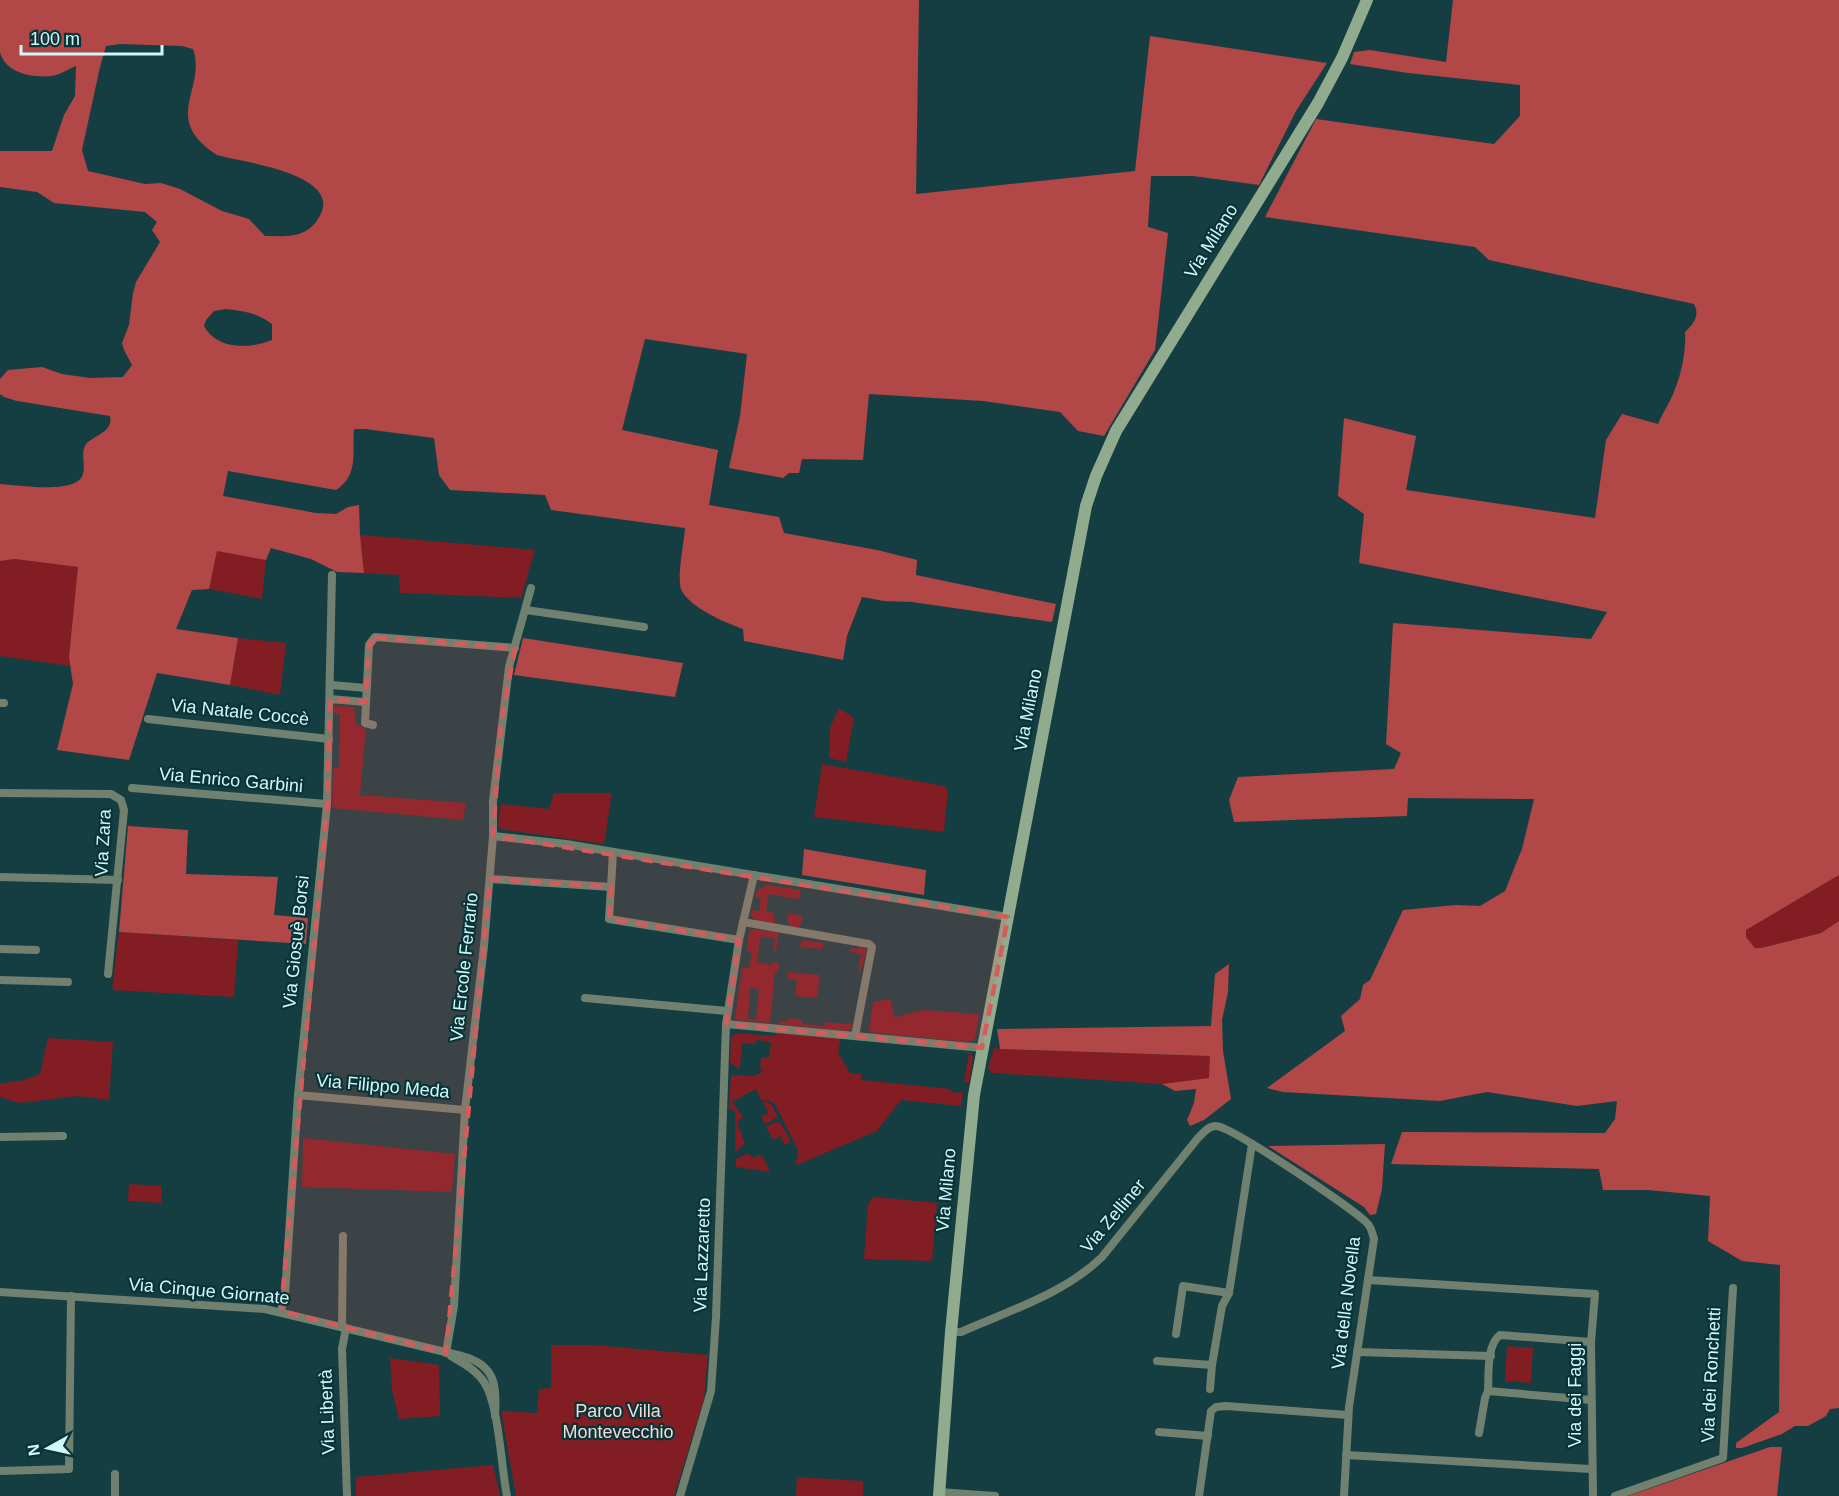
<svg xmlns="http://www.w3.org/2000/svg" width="1839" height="1496" viewBox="0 0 1839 1496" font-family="Arial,sans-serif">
<rect width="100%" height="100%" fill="#153e42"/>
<g fill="#821d23" fill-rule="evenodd">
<polygon points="360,535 535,550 521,598 400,593 399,575 364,573"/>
<polygon points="217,550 266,560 262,599 209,589"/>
<polygon points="15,559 79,567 69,657 70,666 0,656 0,561"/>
<polygon points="238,638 286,643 280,695 230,685"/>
<polygon points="334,706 354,707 356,724 366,729 360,795 466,803 463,820 332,808 333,768 339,768 340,714 334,713"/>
<polygon points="839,708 854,718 846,762 829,758 830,728"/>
<polygon points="822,764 944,786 948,790 944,832 814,817"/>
<polygon points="554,793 612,793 604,844 500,829 498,823 501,804 549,809"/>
<polygon points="1839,875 1839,921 1821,933 1761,948 1755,948 1746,937 1746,930"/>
<path d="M 767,885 L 801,890 L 799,899 L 790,897 L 789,899 L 786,897 L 769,894 L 766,911 L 774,913 L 775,923 L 773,924 L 756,920 L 751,916 L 752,910 L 759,911 L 761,898 L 755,897 C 756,891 761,887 767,885 Z"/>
<polygon points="789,913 803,916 801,923 799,925 800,928 788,926 790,924 787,921"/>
<path d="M 753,929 L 779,933 L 776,951 L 773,950 L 775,939 L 761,936 L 757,962 L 772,965 L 773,962 L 779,963 L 778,971 L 775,971 L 770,1023 L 737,1020 L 735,1018 L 742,968 L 749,968 L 752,951 L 747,951 L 749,931 ZM 750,988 L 759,989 L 756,1020 L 748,1019 Z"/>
<polygon points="119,932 238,940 234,997 112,990"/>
<polygon points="802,940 823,943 823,949 800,947"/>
<polygon points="859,946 867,950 860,972 858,972 861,954 850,952 852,948 858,949"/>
<polygon points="788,972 820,975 817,998 795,996 797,980 787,979"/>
<polygon points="890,999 895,1017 922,1010 979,1014 975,1039 967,1042 869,1032 873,1002"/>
<polygon points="788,1018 802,1020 802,1024 825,1026 825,1022 843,1024 843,1028 845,1023 854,1024 848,1031 779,1024 780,1022 787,1022"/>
<polygon points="776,1032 841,1038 838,1052 850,1073 861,1074 861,1080 950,1089 953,1093 963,1092 961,1106 901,1100 877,1131 797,1165 795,1161 798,1157 798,1150 775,1104 768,1100 762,1101 756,1089 732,1102 743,1117 737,1122 745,1144 735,1152 735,1111 729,1109 731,1075 753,1076 763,1072 760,1068 761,1057 769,1058 771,1042 756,1040 755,1044 742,1043 740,1069 730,1063 731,1037 737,1033 775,1036"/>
<polygon points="48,1038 113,1042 109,1100 79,1096 19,1103 0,1097 0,1084 24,1080 40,1074"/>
<polygon points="994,1048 1000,1049 1211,1056 1210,1078 1162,1084 992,1073 988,1068"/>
<polygon points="965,1051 971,1053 973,1058 969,1083 964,1082 969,1054"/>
<polygon points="765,1101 772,1105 778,1117 765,1124 761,1117 768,1113 763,1102"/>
<polygon points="776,1122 781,1123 791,1142 785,1145 780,1136 773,1140 766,1127"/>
<polygon points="303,1138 455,1154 452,1192 302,1187"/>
<polygon points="748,1153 753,1158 759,1155 763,1157 770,1172 736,1167 736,1159"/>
<polygon points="129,1184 162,1186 161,1203 128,1201"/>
<polygon points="874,1197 937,1203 932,1261 864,1259 868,1204"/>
<polygon points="551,1345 592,1345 708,1355 704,1399 674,1496 516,1496 501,1411 537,1413 539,1389 551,1388"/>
<polygon points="1507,1346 1533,1348 1531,1383 1505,1381"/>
<polygon points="390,1358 439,1365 440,1416 399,1419 392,1390"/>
<polygon points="493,1465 500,1496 356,1496 356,1477"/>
<polygon points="797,1477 863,1481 863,1496 796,1496"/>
</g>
<g fill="#b24747" fill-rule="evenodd">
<path d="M 0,0 L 919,0 L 916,194 L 1135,171 L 1150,36 L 1327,63 L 1296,111 L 1259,185 L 1193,176 L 1151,176 L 1148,227 L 1168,233 L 1155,350 L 1104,436 L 1078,431 L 1060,412 L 983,401 L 869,394 L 863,460 L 802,459 L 799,473 L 789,473 L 783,478 L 729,468 L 740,416 L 747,354 L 645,339 L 622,430 L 718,450 L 709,505 L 779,517 L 784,533 L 877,550 L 917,560 L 916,575 L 1056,604 L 1052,622 L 912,602 L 884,601 L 862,597 L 847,636 L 843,660 L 744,641 L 743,629 C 726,623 688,607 681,589 C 677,578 684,542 685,528 L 551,510 L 545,495 L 450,490 L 439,475 L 434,438 L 365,429 L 354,429 C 352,453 359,475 336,490 L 228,471 L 223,496 L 316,513 L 336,514 L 348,507 L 359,505 L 360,535 L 364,573 L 337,572 L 311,559 L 271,548 L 266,560 L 217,551 L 209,589 L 192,590 L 176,629 L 238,638 L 230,685 L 157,673 L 129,760 L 57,750 L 73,684 L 69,657 L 78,567 L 15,559 L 0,561 L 0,484 C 17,485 78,495 83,474 C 86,463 79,451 88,442 C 98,434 113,431 110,416 L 17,401 L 4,397 L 0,394 L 0,379 L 8,370 L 42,367 L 62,374 L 90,378 L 123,377 L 132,365 L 124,350 L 122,343 L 129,325 L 133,293 L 136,282 L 160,242 L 152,230 L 157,222 L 145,212 L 54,203 L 37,192 L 0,187 L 0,151 L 52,151 L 64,115 L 75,96 L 76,66 C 68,69 60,75 51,76 C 32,78 5,73 0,52 C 0,38 0,15 0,0 ZM 121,44 L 182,46 L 193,49 C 207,90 160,118 217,155 C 241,162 348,174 318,219 C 305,239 286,236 265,236 L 249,219 L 222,211 L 180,189 L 161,183 L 145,184 L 88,171 L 82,150 L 100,67 L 106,46 ZM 226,309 C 244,311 257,313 272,324 L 272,340 C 250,349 217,350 204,326 L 206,320 L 214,311 Z"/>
<path d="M 1453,0 L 1839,0 L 1839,875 L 1746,930 L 1746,937 L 1755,948 L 1761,948 L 1821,933 L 1839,921 L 1839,1408 L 1830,1409 L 1826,1416 L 1808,1426 L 1795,1426 L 1782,1434 L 1742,1448 L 1736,1448 L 1736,1443 L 1779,1412 L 1780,1265 L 1742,1261 L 1708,1241 L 1710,1196 L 1648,1190 L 1603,1190 L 1599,1169 L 1391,1164 L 1402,1132 L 1605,1133 L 1615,1119 L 1617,1101 L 1577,1106 L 1487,1092 L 1440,1101 L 1283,1092 L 1267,1088 L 1345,1031 L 1341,1016 L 1360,999 L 1363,985 L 1370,980 L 1403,910 L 1456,905 L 1480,906 L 1505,891 L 1522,849 L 1534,799 L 1408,798 L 1407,816 L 1234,822 L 1229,800 L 1238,777 L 1394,769 L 1401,753 L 1386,744 L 1393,623 L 1591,639 L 1607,612 L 1359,563 L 1364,514 L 1338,496 L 1344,418 L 1416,436 L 1406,490 L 1595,518 L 1606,440 L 1622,414 L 1658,424 C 1663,412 1671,401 1675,389 C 1682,372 1686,350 1685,332 C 1694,324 1700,315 1694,304 L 1489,260 L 1475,247 L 1265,217 L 1316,119 L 1494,144 L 1520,116 L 1520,85 L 1408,73 L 1350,64 L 1354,52 L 1370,50 L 1446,62 Z"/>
<polygon points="523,638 683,663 675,697 514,675"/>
<polygon points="128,826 188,830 186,874 278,877 274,915 308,918 306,944 119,932"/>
<polygon points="804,849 926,870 924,895 802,875"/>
<polygon points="1229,964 1228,992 1222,1020 1223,1051 1231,1099 1204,1120 1190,1126 1187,1120 1194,1103 1196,1089 1175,1091 1162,1084 1209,1078 1210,1056 1000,1049 997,1029 1211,1026 1215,974"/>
<polygon points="1385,1144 1382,1189 1376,1214 1370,1215 1364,1207 1268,1146"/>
<polygon points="1770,1447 1782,1447 1777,1496 1628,1496"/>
</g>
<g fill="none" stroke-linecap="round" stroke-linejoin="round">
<g stroke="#70816f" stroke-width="8">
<polyline points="526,610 644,627"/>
<polyline points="331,685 366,688"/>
<polyline points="330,699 365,702"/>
<polyline points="0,703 4,703"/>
<polyline points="148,719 329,739"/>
<polyline points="373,725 365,723 369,645 375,637 515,648"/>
<polyline points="132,788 327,804"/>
<polyline points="0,793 111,794 121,800 124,810 108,974"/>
<polyline points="493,836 566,844 1008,917"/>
<polyline points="0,877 118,880"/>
<polyline points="490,879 611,887 609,919 739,940"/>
<polyline points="611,887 613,852"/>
<polyline points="743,922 869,944 872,947 855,1036"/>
<polyline points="0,949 36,950"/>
<polyline points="0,980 68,982"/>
<polyline points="585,998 727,1011"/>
<polyline points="726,1024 982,1048"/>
<polyline points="298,1095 465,1110"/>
<polyline points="0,1137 63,1136"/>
<polyline points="1368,1280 1595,1294 1591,1342 1593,1496"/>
<path d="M 0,1292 L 265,1309 L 462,1356 C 496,1365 497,1386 495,1416"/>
<polyline points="281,1311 285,1295 298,1095 327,804 332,575"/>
<polyline points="342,1327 343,1236"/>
<polyline points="346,1328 342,1349 347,1496"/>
<path d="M 951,1332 L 961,1332 C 1008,1311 1064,1294 1102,1257 L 1198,1138 C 1203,1133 1208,1126 1216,1126 C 1231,1126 1352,1208 1367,1223 C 1372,1228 1372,1233 1374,1239 L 1349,1407 L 1344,1496"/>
<polyline points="1176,1334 1183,1286 1229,1293"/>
<polyline points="1357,1352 1491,1356"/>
<polyline points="446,1353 454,1306 465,1110 484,946 493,836 493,801 509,667 531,588"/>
<path d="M 451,1356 C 463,1363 476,1370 484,1382 C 499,1404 501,1467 507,1496"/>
<polyline points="1157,1361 1212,1365 1210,1389"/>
<polyline points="1212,1365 1222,1306 1229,1293 1252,1144"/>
<path d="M 1591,1400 L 1488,1391 C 1489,1376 1486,1345 1500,1335 L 1591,1342"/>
<polyline points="1159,1432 1208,1436"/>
<polyline points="1479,1433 1485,1398 1488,1391"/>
<polyline points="1346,1455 1591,1469"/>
<polyline points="0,1471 69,1469 71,1296"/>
<polyline points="939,1492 995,1496"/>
<polyline points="115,1496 115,1474"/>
<polyline points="680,1496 711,1391 716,1317 726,1024 739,940 754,875"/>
<polyline points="1199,1496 1211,1411 1216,1407 1226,1406 1348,1415"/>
<polyline points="1615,1496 1723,1458 1733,1288"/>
</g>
<polyline stroke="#90ab8d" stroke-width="12" points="939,1496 951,1332 974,1095 1086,506 1096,476 1116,431 1318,103 1342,58 1367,0"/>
</g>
<path fill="#d55c5c" fill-opacity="0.2" stroke="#d55c5c" stroke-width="4.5" stroke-dasharray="12 8" stroke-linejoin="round" d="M 375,637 L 515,648 L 501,723 L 493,836 L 1008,917 L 982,1048 L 726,1024 L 739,940 L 609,919 L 611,887 L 490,879 L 446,1353 L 281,1311 L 327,804 L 330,699 L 365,702 L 369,645 Z"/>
<g text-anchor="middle" stroke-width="4.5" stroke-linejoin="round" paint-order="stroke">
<g font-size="18" fill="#d2f7fa" stroke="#083437">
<text transform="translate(1211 241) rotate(-58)" y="6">Via Milano</text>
<text transform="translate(1028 710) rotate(-79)" y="6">Via Milano</text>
<text transform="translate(240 712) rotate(6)" y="6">Via Natale Coccè</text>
<text transform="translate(231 780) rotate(5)" y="6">Via Enrico Garbini</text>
<text transform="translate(103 843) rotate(-87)" y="6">Via Zara</text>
<text transform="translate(296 942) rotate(-84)" y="6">Via Giosuè Borsi</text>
<text transform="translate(464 967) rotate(-84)" y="6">Via Ercole Ferrario</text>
<text transform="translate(383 1086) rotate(5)" y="6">Via Filippo Meda</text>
<text transform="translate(946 1190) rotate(-85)" y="6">Via Milano</text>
<text transform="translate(1113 1216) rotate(-50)" y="6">Via Zelliner</text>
<text transform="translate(702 1255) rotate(-88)" y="6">Via Lazzaretto</text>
<text transform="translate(209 1291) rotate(5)" y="6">Via Cinque Giornate</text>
<text transform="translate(1346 1303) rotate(-83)" y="6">Via della Novella</text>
<text transform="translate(1711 1375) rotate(-87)" y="6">Via dei Ronchetti</text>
<text transform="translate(1575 1395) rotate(-90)" y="6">Via dei Faggi</text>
<text transform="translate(327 1412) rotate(-92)" y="6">Via Libertà</text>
</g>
<g font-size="18" fill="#f7d8d6" stroke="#083437">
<text x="618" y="1417">Parco Villa<tspan x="618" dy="21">Montevecchio</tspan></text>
</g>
</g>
<g transform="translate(48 1448) rotate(262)" stroke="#083437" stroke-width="4.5" paint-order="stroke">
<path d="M0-4.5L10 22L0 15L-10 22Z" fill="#d2f7fa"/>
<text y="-9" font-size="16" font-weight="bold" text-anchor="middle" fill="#d2f7fa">N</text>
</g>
<path d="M21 45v9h141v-9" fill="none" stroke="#d2f7fa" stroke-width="3"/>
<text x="30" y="45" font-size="18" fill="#d2f7fa" stroke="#083437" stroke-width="4.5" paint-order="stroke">100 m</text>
</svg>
